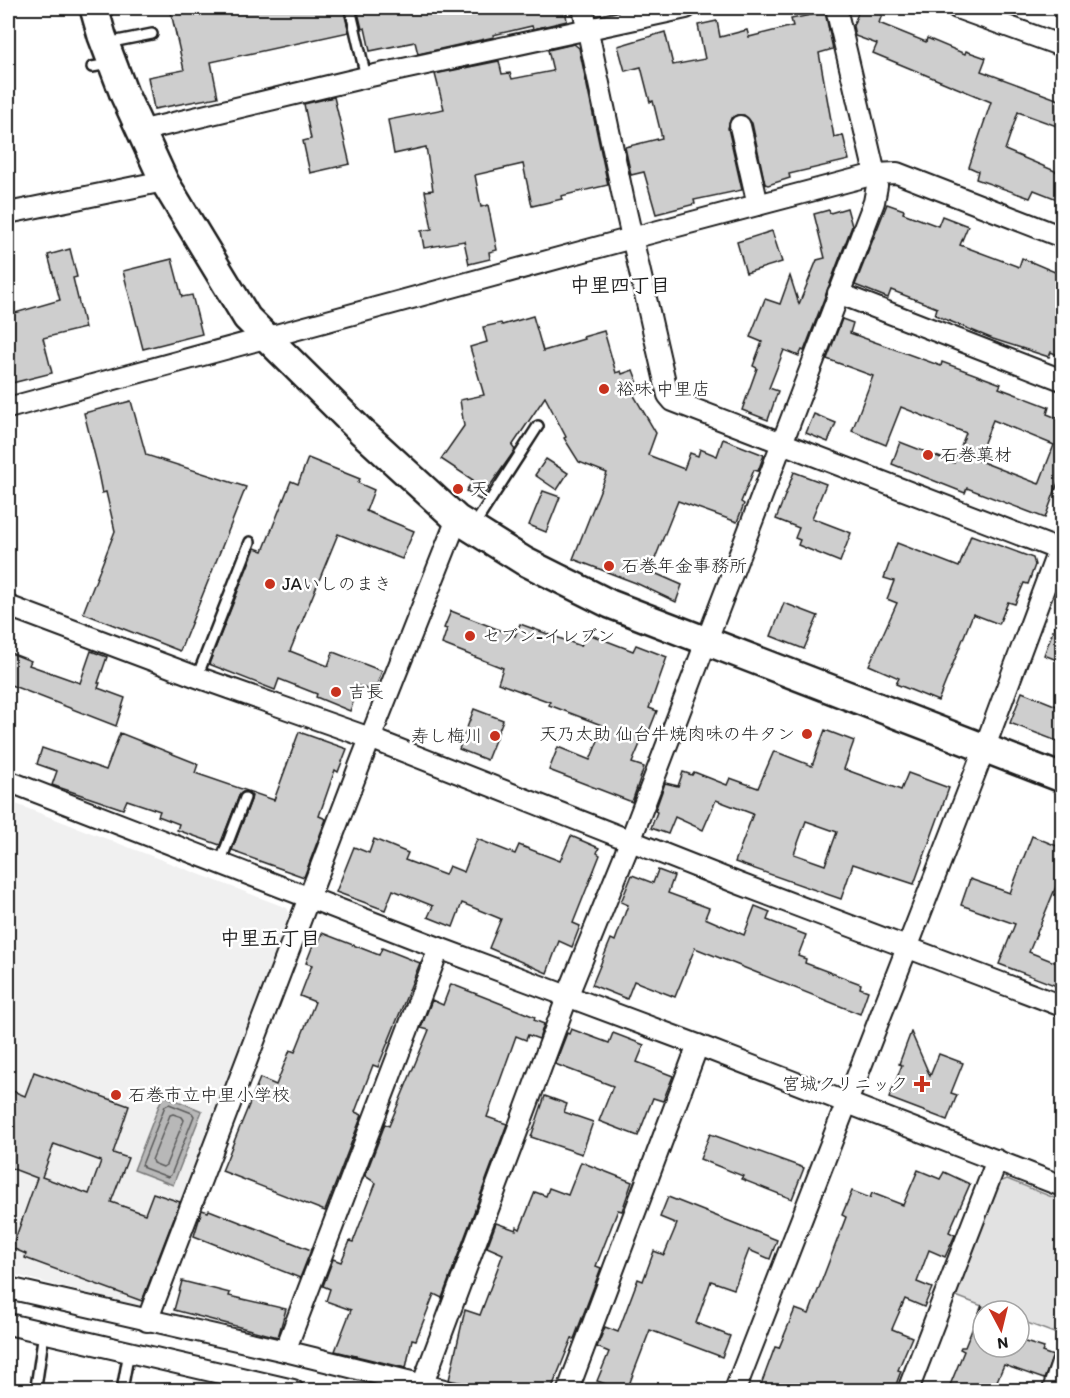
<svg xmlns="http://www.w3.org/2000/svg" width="1070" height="1398" viewBox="0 0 1070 1398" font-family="Itim,'Klee One',sans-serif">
<rect width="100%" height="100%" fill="#fff"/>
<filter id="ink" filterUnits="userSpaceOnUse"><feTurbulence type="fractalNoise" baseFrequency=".0167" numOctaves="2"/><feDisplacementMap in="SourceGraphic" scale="12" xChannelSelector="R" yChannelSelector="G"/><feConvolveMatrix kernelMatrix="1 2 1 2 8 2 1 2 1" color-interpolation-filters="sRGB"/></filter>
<g filter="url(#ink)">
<polygon fill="#f0f0f0" points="8,801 287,908 291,917 144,1308 8,1273"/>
<polygon fill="#e2e2e2" stroke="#7f7f7f" stroke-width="1.5" points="1007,1179 1062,1201 1062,1336 1019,1320 1019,1311 995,1311 956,1296 997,1183"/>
<polygon fill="#b8b8b8" stroke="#7a7a7a" stroke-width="1.5" points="163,1095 202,1111 173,1185 134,1170"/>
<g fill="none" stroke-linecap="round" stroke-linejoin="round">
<g stroke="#5a5a5a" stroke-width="1.5">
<polygon points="169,1104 192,1113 194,1116 171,1175 168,1177 144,1168 142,1165 165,1106"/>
<polygon points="173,1114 182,1117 184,1120 166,1165 163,1167 153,1163 152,1160 170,1115"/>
</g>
</g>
<g fill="#cecece" stroke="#1c1c1c" stroke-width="1.5" fill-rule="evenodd">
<polygon points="170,8 343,8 349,32 211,62 218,97 154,109 148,77 184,70"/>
<polygon points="357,8 449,8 449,11 466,8 471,8 472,11 496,8 497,14 523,8 565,8 567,21 533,29 532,26 493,35 494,37 418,54 415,42 370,51 365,28 362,29"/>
<polygon points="860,8 884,8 879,23 926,42 927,38 965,54 966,51 986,58 981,71 1062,101 1062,128 1018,112 1005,150 1062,174 1062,201 1034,190 1030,198 976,179 978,171 969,167 991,102 873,53 877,44 855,36 853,26"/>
<polygon points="825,12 833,49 819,53 834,137 843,135 849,160 789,174 790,178 768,185 765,184 752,123 744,115 737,115 731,118 728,128 742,190 694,200 695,204 656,214 644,172 631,175 625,147 662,138 653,101 650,102 641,67 625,71 618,46 665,32 673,65 705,59 698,25 717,21 720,37 747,30 749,37 793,26 791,19"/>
<polygon points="574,44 579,48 608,185 561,196 562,199 532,206 523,164 475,175 481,207 488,205 497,250 489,252 490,259 469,264 464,241 424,248 421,231 432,229 425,191 433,190 426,147 394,154 388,120 444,109 435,74 499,61 502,74 510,73 512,79 553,71 548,50"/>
<polygon points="334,97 350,164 310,173 303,141 311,139 304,104"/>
<polygon points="887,204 904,210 903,213 938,226 942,216 968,226 960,245 1019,267 1022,258 1062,275 1062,357 1051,352 1049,357 993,339 935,315 937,308 891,290 888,298 855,285"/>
<polygon points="847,208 852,226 804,351 802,350 799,356 784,350 769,388 778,391 768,420 742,410 757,368 753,366 762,342 750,337 765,299 780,304 790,276 799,304 817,260 825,258 814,214 829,210 830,213"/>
<polygon points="772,231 782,262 746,273 737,242"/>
<polygon points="70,249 77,277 73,278 85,328 43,338 52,373 12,383 8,366 8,315 60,300 48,255"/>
<polygon points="172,259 182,297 192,295 202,334 143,349 123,271"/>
<polygon points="533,316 543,351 584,339 583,337 604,331 616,373 621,371 622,374 633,370 641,391 633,394 656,433 648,455 684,469 690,453 698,456 700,449 717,456 723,439 764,455 758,471 754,470 741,502 744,504 737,522 678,501 650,571 682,585 676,602 636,583 573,559 607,473 579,462 564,438 566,437 545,397 512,446 515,450 480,500 466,491 473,480 441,459 464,426 460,400 484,395 470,347 487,342 483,327 501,323 502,325"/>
<path d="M 842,319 L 853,323 L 850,333 L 941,366 L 942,362 L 1001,384 L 999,388 L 1049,407 L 1047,414 L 1062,420 L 1062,472 L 1045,518 L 967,488 L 965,493 L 892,464 L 900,442 L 954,463 L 966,433 L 901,407 L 886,445 L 852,431 L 873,376 L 827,359 ZM 993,420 L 1054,445 L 1039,484 L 977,460 Z"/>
<polygon points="131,401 146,455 246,487 180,651 83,613 115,531 106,492 102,493 98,473 99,472 84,413"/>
<polygon points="814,414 836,423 828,442 806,433"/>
<polygon points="308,458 360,479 358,483 374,490 366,511 414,531 402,559 338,534 290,651 328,666 333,652 382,671 374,692 359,686 350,711 316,697 317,694 279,679 275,690 209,664 255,548 263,551 291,481 298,484"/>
<polygon points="546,459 568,473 557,490 535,475"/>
<polygon points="794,472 826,484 812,518 851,533 840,562 798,545 800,540 795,538 799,528 776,519"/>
<polygon points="543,491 560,497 546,532 529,525"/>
<polygon points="971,535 1033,558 1035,565 1028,584 1024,583 1015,604 1008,602 999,624 973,614 938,701 896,684 899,678 869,665 897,603 887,599 894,581 884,578 897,543 959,567"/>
<polygon points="784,603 818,616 804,649 771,636"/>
<polygon points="1061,609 1062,609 1062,662 1044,655"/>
<polygon points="451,611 515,636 520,624 581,646 586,633 633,651 636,645 667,657 649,708 657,711 649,731 646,730 632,763 644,767 632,802 549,770 558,747 590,760 604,726 549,705 550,702 498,683 503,668 442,644 447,629 444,628"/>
<polygon points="91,651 107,657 98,683 100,683 98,688 125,698 116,726 8,684 8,652 31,661 29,665 80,683"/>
<polygon points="1022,692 1062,708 1062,743 1010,723"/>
<polygon points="474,709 503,720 487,760 459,749"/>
<path d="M 825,730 L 854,741 L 844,769 L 901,790 L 908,773 L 949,788 L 914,884 L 853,864 L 841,899 L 735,862 L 753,814 L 716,800 L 703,830 L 675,817 L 668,834 L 651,828 L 657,812 L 655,811 L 665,783 L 678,786 L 683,772 L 692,775 L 694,772 L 727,785 L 730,778 L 758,788 L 774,751 L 812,766 ZM 806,821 L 837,832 L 825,865 L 794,854 Z"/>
<polygon points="299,732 347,749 338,772 335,770 319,816 326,819 304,877 237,853 238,852 232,850 251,800 252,796 248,792 243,792 239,796 220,845 177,830 179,824 158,816 160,811 127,800 123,809 52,785 57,771 37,764 42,748 106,770 120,733 198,764 195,773 274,800"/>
<polygon points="571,836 599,848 597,853 600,855 573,923 580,926 572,947 559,941 547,973 489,948 501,919 462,903 453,927 428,917 433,906 393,890 385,910 336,892 354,847 369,853 374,839 408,853 405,860 445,875 449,866 464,872 477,839 515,854 519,845 560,861"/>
<polygon points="1032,836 1062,848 1062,872 1029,952 1062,965 1062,988 999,964 1015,924 961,905 970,879 1010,893"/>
<polygon points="658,870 674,876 668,893 709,908 705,918 744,935 755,906 770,912 767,920 806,935 798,956 806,959 805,963 861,984 860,988 868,991 860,1014 695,948 675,997 634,981 627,999 592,985 611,939 615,941 628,905 621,902 632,875 653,883"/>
<polygon points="322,933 379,955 382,948 420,963 378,1067 373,1065 355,1112 362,1115 325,1211 222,1171 260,1078 276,1085 290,1050 295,1052 315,1002 300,996 312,965 306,963 315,940 319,942"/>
<polygon points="451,984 535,1017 534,1020 544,1024 539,1039 528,1035 526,1040 516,1036 487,1117 507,1124 442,1298 434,1294 416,1340 412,1339 406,1368 335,1351 351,1310 326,1301 330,1289 323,1286 333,1259 341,1262 350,1241 353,1242 376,1183 365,1176 385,1124 389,1126 429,1030 421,1028 432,1000 443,1005"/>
<polygon points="571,1029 609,1043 613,1033 644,1045 637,1062 673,1076 663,1101 653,1098 638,1136 599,1121 613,1086 555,1064 567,1033 569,1034"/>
<polygon points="911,1032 930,1076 939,1054 963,1063 951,1093 957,1095 947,1120 889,1098 902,1065 899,1064"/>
<path d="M 34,1072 L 129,1106 L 113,1153 L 128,1158 L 111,1202 L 145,1214 L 153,1193 L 180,1202 L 142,1301 L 25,1258 L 26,1254 L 12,1248 L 37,1178 L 8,1167 L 8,1089 L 25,1096 ZM 54,1144 L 101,1161 L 89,1194 L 42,1177 Z"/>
<polygon points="545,1096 567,1104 564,1112 593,1122 582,1154 531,1137"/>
<polygon points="710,1134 804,1168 792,1199 741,1179 743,1176 700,1159"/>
<polygon points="581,1162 632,1182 622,1211 618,1210 596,1266 601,1268 574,1339 572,1338 551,1390 497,1390 449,1380 465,1310 480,1315 503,1254 487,1247 496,1223 516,1230 517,1227 520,1229 535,1192 546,1196 549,1188 568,1195"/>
<polygon points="918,1170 940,1179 944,1172 970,1184 949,1232 955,1235 945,1257 929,1250 917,1282 932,1288 924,1307 905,1299 892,1329 912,1337 898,1370 901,1371 894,1390 759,1390 775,1347 779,1348 795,1309 809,1314 846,1217 842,1215 852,1191 870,1198 872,1193 903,1205"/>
<polygon points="668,1197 777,1240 770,1259 749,1250 734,1289 711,1281 696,1323 730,1336 722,1357 650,1330 627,1390 623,1390 597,1381 609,1352 597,1347 605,1327 618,1332 638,1279 643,1281 654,1251 664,1255 677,1224 660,1217"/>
<polygon points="202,1210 208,1212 209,1210 311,1250 300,1278 194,1236"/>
<polygon points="182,1281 230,1293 229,1296 286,1309 278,1337 174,1310"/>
<polygon points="982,1305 983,1347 1019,1347 1019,1340 1044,1348 1042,1352 1053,1356 1044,1379 1004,1365 993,1390 948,1390 964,1351 960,1349 961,1347 965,1347"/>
</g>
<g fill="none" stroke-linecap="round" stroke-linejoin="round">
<g stroke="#1c1c1c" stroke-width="14">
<g id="lane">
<polyline points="350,8 366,77"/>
<polyline points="107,43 152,34"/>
<polyline points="92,67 109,64"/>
<polyline points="473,527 538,426"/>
<polyline points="197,677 250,542"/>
<polyline points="220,863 245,798"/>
<polyline points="36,1387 44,1332"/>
<polyline points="122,1390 129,1352"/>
</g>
</g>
<g stroke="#1c1c1c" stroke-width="24">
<g id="street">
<polyline points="583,8 626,211 668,395 673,401 1062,551"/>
<polyline points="957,8 1062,46"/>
<polyline points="740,126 758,205"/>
<polyline points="140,131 366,77 686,8"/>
<polyline points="8,213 164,181"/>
<polyline points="838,293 1062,380"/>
<polyline points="8,408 632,238 875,174 897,173 1062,237"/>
<polyline points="8,606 197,677 370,738 740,884 1062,1006"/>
<polyline points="8,781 439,948 698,1045 1062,1186"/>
<polyline points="8,1288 285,1351 444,1390"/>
<polyline points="147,1321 362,759 457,519"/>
<polyline points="8,1324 293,1390"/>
<polyline points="285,1351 439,948"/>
<polyline points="422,1386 571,987 626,852 874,202 877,186 875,174 836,8"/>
<polyline points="568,1390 698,1045"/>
<polyline points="735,1390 977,768 1062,540"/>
<polyline points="908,1390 997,1160"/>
<polyline points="1053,1390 1062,1363"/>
</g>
</g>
<g stroke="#1c1c1c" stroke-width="32">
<polyline id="secondary" points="94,8 102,36 124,94 164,181 247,318 361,431 457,519 524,561 610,604 1062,778"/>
</g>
<use href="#lane" stroke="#fff" stroke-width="9"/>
<use href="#street" stroke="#fff" stroke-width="20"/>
<use href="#secondary" stroke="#fff" stroke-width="27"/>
</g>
</g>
<g fill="#c8321e" stroke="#fff" stroke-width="2">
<circle cx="604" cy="389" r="6"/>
<circle cx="928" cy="455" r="6"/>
<circle cx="458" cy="489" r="6"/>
<circle cx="609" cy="566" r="6"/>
<circle cx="270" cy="584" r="6"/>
<circle cx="470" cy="636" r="6"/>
<circle cx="336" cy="692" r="6"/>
<circle cx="807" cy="734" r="6"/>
<circle cx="495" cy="736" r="6"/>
<path d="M919 1075h6v6h6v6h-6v6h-6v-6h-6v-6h6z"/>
<circle cx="116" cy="1095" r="6"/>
</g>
<g text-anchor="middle" stroke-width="5" stroke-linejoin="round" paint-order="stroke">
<g font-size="18" fill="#1c1c1c" stroke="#fff" text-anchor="start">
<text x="616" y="395">裕味 中里店</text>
<text x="940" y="461">石巻菓材</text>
<text x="470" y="495">天</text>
<text x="621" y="572">石巻年金事務所</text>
<text x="282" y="590">JAいしのまき</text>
<text x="482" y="642">セブン-イレブン</text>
<text x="348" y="698">吉長</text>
<text x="795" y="740" text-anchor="end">天乃太助 仙台牛焼肉味の牛タン</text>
<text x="483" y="742" text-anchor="end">寿し梅川</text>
<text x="908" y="1090" text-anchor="end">宮城クリニック</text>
<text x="128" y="1101">石巻市立中里小学校</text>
</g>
<g font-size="20" font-weight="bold" fill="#1c1c1c" stroke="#fff">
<text x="620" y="292">中里四丁目</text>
<text x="270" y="945">中里五丁目</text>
</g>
</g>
<rect width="1070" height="1398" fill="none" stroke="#fff" stroke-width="30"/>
<rect x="15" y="15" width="1040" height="1368" fill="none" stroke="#1c1c1c" stroke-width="2" filter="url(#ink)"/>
<g transform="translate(1001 1329) rotate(173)"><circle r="28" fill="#ffffff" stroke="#a4a4a4" stroke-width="1.5"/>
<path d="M0-4.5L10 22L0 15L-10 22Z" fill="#c8321e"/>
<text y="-9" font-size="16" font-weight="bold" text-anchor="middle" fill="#1c1c1c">N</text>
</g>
</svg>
